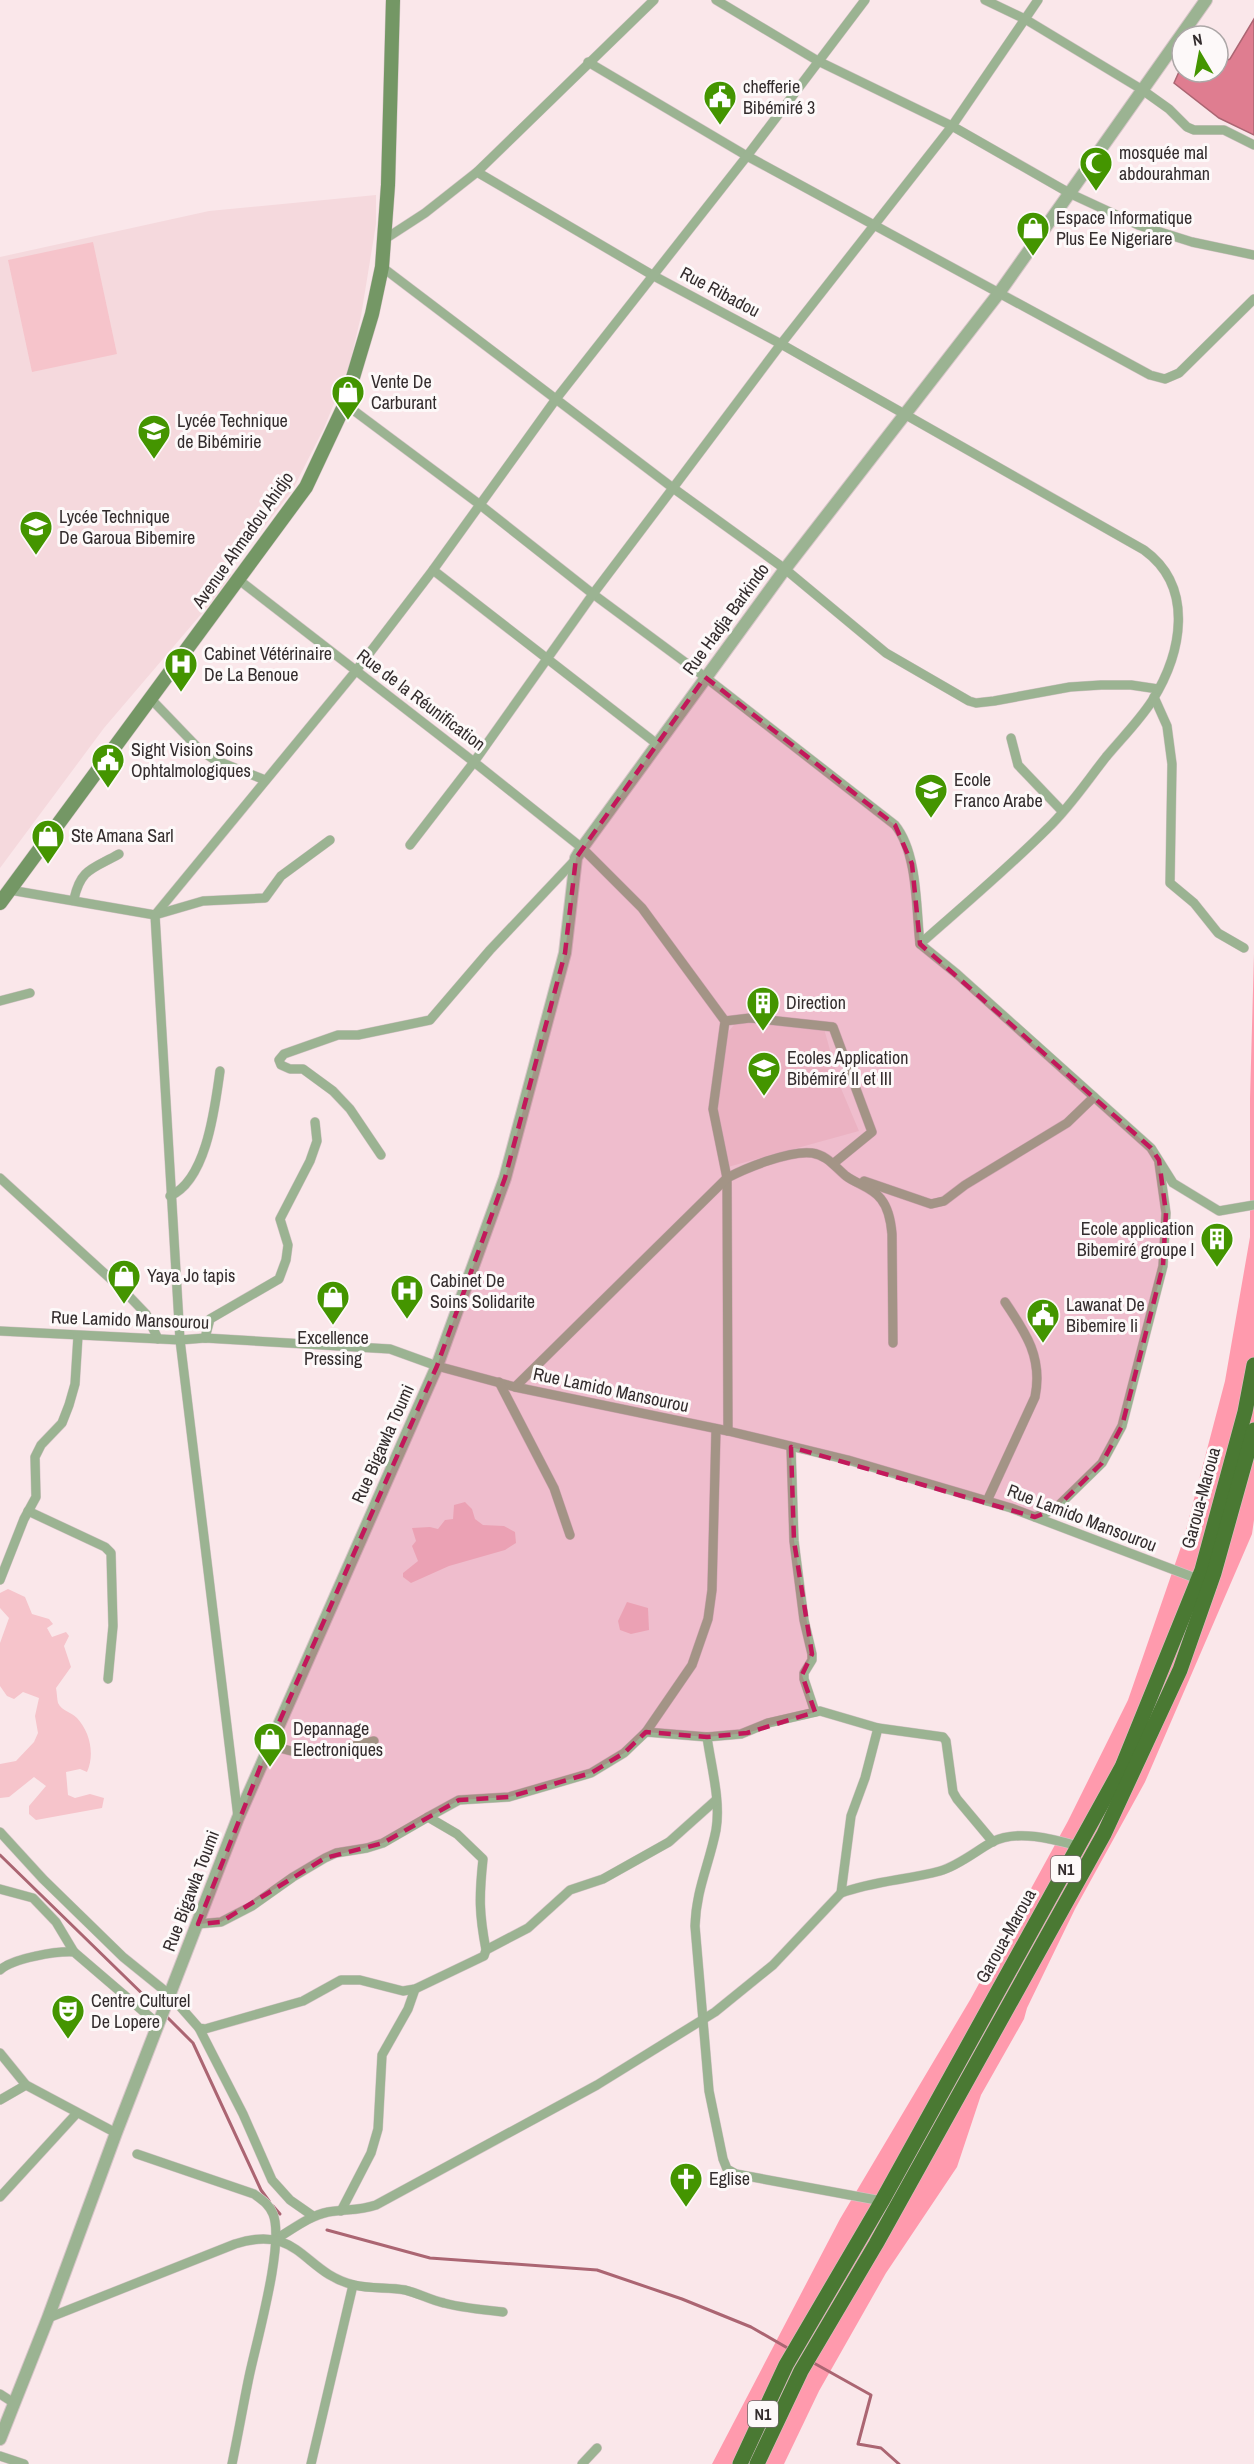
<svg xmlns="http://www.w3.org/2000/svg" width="1254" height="2464" viewBox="0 0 1254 2464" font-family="'Archivo Narrow',sans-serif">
<rect width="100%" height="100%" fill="#fae7ea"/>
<g fill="#f5d9dd">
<polygon points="376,195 376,224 361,316 349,367 324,428 292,491 231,569 231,575 209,605 104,728 0,868 0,257 209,211"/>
<polygon points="739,1019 823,1025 840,1086 859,1131 728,1167 716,1110 723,1038"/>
</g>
<g fill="#f6c4cb">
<polygon points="93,242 117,354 32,372 8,260"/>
<polygon points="465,1502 472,1509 475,1519 483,1525 504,1526 515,1532 516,1543 505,1550 449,1566 411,1583 403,1577 403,1573 418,1561 412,1546 416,1541 412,1528 430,1527 438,1529 445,1520 453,1519 454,1505"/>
<path d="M 8,1589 L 25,1597 L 32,1614 L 49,1619 L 53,1624 L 47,1628 L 52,1637 L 66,1632 L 69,1636 L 64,1646 L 71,1667 L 56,1688 C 57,1693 57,1699 58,1703 C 62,1711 71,1712 77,1718 C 90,1732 95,1754 87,1772 L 80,1769 L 66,1772 L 68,1795 L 75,1798 L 90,1794 L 104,1798 L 102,1808 L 36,1820 L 29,1814 L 29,1806 L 46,1786 L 34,1777 L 9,1797 L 0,1798 L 0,1764 L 16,1761 L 34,1742 L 38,1733 L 35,1716 L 39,1698 L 23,1692 L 14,1699 L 7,1696 L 0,1686 L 0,1643 L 9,1618 L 0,1608 L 0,1593 Z"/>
<polygon points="627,1602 648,1608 649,1630 631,1634 620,1630 618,1621"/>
</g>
<polygon fill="#ff9aad" points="1254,954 1254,1520 1252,1534 1145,1782 1075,1909 1027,2008 1024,2019 981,2095 957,2167 886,2273 819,2391 784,2464 712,2464 840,2219 970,2000 1068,1821 1128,1700 1183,1541 1225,1381 1250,1237 1250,1099"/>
<polygon fill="#df7d90" stroke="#ab6572" stroke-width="1.5" points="1254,19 1254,135 1219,118 1174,83 1182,65 1182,72 1218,72 1218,64 1230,59"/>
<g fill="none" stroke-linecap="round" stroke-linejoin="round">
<g stroke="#ab6572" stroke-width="3">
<polyline points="0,1855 160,2011"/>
<polyline points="165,2015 193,2043 261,2190 269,2201"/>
<polyline points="273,2206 280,2214"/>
<polyline points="327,2230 430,2258 597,2270 682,2299 751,2327 791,2350"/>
<polyline points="812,2362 871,2395 858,2444 881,2448 899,2464"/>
</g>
<g stroke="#d6c5c8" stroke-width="10">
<g id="minor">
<polyline points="716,0 818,61 952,126 1071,194 1138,225 1192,242 1254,255"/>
<polyline points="985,0 1025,19 1141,89 1169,109 1187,127 1194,130 1224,130 1254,145"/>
<polyline points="588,62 747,156 1150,375 1165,379 1179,373 1254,299"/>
<path d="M 477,172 L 654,276 L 781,344 L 1144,550 C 1195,587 1182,653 1152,701 C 1139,721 1121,739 1106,757 C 1087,781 1070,807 1048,828 C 1007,869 963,906 920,944"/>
<polyline points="385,239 425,213 477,172 654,0"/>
<polyline points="382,267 673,488 785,569 886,653 969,701 976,703 994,701 1070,687 1101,685 1131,685 1158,689"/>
<path d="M 345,404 L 479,504 L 593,594 L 705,677 L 895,825 C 918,853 916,909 920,944 L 957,974 L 1151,1148 L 1173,1183 L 1219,1211 L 1254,1205"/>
<polyline points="433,570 657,744"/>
<polyline points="239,580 474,762 582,848 642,908 725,1021 713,1109 727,1178 728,1431"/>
<polyline points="1154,697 1167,726 1172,764 1170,883 1194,903 1218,933 1244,948"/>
<polyline points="150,698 200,750 215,760 265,780"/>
<polyline points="1011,738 1018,765 1062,811"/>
<polyline points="410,845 474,762 593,594 673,488 781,344 952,126 1038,0"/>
<polyline points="10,890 155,915 203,901 265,898 281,876 330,840"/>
<path d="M 74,899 C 81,868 93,869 119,854"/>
<polyline points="0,1001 30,993"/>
<polyline points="725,1021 750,1018 833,1027 872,1132 834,1163"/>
<polyline points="381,1155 350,1109 333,1091 303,1069 290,1069 281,1065 279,1060 284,1054 338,1035 358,1035 430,1020 490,950 576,859"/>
<polyline points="0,1178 126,1293 146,1314 158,1339"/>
<polyline points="864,1181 931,1204 944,1201 965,1185 1067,1123 1094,1097"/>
<path d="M 170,1196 C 207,1180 215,1106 220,1071"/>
<polyline points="0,1331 180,1340 205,1338 390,1349 437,1366 515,1387 728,1431 848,1460 1011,1508 1198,1579"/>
<polyline points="205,1338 210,1319 279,1279 286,1260 288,1245 280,1219 310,1161 317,1141 315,1122"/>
<polyline points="499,1382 554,1488 570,1535"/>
<path d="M 515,1387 L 727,1178 C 746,1168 790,1150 812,1153 C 827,1155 835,1167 846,1176 C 857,1184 873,1188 881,1199 C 889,1209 891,1222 892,1234 L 893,1343"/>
<polyline points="791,1447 794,1541 804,1620 812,1654 812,1660 804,1673 804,1679 815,1712"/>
<path d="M 987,1501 L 1035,1397 C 1043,1358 1026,1333 1005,1302"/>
<polyline points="28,1511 105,1547 111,1553 113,1626 108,1679"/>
<polyline points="1035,1517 1055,1509 1102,1463 1122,1426 1163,1266 1166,1213 1159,1163"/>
<polyline points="0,1580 24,1519 36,1497 35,1457 41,1445 62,1423 69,1405 75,1384 78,1336"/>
<polyline points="646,1732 707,1737 741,1734 768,1723 820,1711 878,1728 943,1737 946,1741 953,1792 957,1799 993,1842"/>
<path d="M 707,1737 C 711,1766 721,1801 716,1830 C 709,1865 696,1890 695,1926 L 709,2091 L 723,2159 L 727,2169 L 736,2174 L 882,2201"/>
<path d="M 269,1745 C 278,1747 288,1751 297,1752 C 322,1756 350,1746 374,1741"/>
<polyline points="238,1817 180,1340 155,915 355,672 433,570 556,399 747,156 865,0"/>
<polyline points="428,1817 459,1800 509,1797 591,1773 624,1753 646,1732 692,1665 708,1619 712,1590 716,1429"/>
<path d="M 0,1832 L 43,1879 L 123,1957 L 170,1995 L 199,2028 L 205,2029 L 303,2001 L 341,1980 L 360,1980 L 403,1991 L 415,1989 L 484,1956 L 486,1950 C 479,1913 479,1897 483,1859 L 457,1834 L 428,1817 L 383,1843 L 367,1848 L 336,1853 L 325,1858 L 293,1877 L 252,1906 L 221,1922 L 198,1924"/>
<polyline points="0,1889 33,1898 56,1922 74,1952"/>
<polyline points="841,1893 851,1816 865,1778 878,1728"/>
<polyline points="486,1950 528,1928 570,1890 603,1879 669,1842 716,1800"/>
<path d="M 0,1970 C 13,1958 57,1951 74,1952 L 158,2024"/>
<polyline points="199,2028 243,2114 272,2180 290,2200 313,2216"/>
<polyline points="0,2053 26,2085 116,2133"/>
<polyline points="0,2100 26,2085"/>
<path d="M 137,2154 L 254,2194 C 262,2200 269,2204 273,2214 C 285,2243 256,2343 249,2377 C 243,2406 238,2435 232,2464"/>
<polyline points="0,2197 77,2113"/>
<polyline points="341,2211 371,2153 378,2129 382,2055 408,2009 415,1989"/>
<path d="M 276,2239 C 293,2229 309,2216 328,2212 C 344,2209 359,2211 376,2205 L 597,2085 L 715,2012 L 773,1965 L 841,1893 C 873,1881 907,1880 940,1871 C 958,1866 976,1851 992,1842 C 1017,1829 1053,1839 1078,1846"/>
<path d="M 48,2318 L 235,2244 C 300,2223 303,2273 354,2285 C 371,2289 388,2287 405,2290 C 418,2293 430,2300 444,2303 C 463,2308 483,2310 503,2312"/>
<polyline points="0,2394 14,2403"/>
<polyline points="0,2456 24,2464"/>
<polyline points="311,2464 353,2285"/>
<polyline points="582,2464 597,2448"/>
</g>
</g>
<g stroke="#d6c5c8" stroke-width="14">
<polyline id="tertiary" points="0,2439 48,2318 116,2133 238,1818 437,1366 505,1178 565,953 576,858 582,848 785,569 999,293 1206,0"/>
</g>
<g stroke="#d6c5c8" stroke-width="15">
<polyline id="secondary" points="0,903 306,487 345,404 372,314 382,267 388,185 393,0"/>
</g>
<g stroke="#d6c5c8" stroke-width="16">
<g id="trunk">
<polyline points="740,2464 786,2365 882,2201 1122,1767 1202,1570 1245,1412 1254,1365"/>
<polyline points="757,2464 801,2371 876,2244 1104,1834 1180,1670 1214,1573 1254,1430"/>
</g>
</g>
<use href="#minor" stroke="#9bb392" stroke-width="9"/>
<use href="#tertiary" stroke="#9bb392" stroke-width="12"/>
<use href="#secondary" stroke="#749765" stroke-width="14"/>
<use href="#trunk" stroke="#4a7933" stroke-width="15"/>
</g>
<path fill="#c2185b" fill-opacity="0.2" stroke="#c2185b" stroke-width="4.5" stroke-dasharray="12 8" stroke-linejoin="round" d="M 705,677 L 895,825 L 912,864 L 920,944 L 1151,1148 L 1159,1160 L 1166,1213 L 1163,1266 L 1122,1426 L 1102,1463 L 1055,1509 L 1035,1517 L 791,1447 L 794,1541 L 812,1654 L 802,1675 L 815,1712 L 747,1733 L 707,1737 L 646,1732 L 624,1753 L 591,1773 L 509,1797 L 459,1800 L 383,1843 L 325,1858 L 221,1922 L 198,1924 L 269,1745 L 437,1366 L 505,1178 L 565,953 L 576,858 Z"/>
<defs>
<g id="civic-pin" transform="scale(1.725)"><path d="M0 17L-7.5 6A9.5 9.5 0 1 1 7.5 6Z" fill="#449500" stroke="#fdf9f9"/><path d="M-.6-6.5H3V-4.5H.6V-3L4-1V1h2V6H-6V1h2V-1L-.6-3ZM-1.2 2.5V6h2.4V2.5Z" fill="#fff"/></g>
<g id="mosque-pin" transform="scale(1.725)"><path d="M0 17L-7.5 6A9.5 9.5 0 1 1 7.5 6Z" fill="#449500" stroke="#fdf9f9"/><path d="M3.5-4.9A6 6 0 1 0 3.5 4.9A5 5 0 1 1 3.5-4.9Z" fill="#fff"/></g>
<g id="shop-pin" transform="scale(1.725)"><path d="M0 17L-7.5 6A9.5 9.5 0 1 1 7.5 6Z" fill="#449500" stroke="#fdf9f9"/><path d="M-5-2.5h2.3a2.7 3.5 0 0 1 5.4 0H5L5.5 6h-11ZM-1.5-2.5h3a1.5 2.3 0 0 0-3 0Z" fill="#fff"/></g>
<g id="school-pin" transform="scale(1.725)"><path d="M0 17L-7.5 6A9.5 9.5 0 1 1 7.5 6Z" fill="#449500" stroke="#fdf9f9"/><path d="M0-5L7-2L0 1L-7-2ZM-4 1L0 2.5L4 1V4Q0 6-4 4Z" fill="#fff"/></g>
<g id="hospital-pin" transform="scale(1.725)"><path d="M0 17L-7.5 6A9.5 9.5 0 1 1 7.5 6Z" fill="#449500" stroke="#fdf9f9"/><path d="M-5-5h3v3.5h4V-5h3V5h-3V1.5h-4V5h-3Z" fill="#fff"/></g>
<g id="building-pin" transform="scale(1.725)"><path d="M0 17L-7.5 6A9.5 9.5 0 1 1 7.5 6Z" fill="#449500" stroke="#fdf9f9"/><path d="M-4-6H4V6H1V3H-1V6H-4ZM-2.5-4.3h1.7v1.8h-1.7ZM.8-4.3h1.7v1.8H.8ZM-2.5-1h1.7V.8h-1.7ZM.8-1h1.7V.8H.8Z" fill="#fff"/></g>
<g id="theatre-pin" transform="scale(1.725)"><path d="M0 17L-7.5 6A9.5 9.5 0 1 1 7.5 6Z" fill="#449500" stroke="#fdf9f9"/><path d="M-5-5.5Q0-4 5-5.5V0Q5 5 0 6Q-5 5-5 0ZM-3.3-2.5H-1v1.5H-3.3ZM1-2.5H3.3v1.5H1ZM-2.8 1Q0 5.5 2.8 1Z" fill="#fff"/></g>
<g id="church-pin" transform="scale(1.725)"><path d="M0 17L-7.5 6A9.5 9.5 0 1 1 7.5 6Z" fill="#449500" stroke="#fdf9f9"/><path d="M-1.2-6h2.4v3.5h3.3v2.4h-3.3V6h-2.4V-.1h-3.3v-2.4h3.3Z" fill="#fff"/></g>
</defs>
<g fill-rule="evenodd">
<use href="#civic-pin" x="720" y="97"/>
<use href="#mosque-pin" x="1096" y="163"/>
<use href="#shop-pin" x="1033" y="228"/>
<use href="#shop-pin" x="348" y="392"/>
<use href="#school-pin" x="154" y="431"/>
<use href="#school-pin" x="36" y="527"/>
<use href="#hospital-pin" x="181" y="664"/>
<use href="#civic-pin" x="108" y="760"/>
<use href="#school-pin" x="931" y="790"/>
<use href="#shop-pin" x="48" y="836"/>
<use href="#building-pin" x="763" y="1003"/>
<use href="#school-pin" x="764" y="1068"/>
<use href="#building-pin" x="1217" y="1239"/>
<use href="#shop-pin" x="124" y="1276"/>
<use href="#hospital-pin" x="407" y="1291"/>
<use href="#shop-pin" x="333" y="1297"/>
<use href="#civic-pin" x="1043" y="1315"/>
<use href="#shop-pin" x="270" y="1739"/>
<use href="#theatre-pin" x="68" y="2011"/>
<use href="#church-pin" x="686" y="2179"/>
</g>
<g text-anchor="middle" stroke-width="6" stroke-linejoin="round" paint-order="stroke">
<g fill="#fdf9f9" stroke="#706a6a" stroke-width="1.5">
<rect x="1051" y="1856" width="30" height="26" rx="4.5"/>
<rect x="748" y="2401" width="30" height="26" rx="4.5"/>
</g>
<g font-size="16" font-weight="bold" fill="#332c2d">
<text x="1066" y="1875">N1</text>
<text x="763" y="2420">N1</text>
</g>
<g font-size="18" fill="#332c2d" stroke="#fdf9f9" text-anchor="start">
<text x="743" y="93">chefferie<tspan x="743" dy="21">Bibémiré 3</tspan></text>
<text x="1119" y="159">mosquée mal<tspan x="1119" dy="21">abdourahman</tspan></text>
<text x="1056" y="224">Espace Informatique<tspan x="1056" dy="21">Plus Ee Nigeriare</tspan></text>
<text x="371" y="388">Vente De<tspan x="371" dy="21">Carburant</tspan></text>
<text x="177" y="427">Lycée Technique<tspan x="177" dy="21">de Bibémirie</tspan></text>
<text x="59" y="523">Lycée Technique<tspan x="59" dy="21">De Garoua Bibemire</tspan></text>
<text x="204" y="660">Cabinet Vétérinaire<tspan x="204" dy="21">De La Benoue</tspan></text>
<text x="131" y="756">Sight Vision Soins<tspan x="131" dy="21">Ophtalmologiques</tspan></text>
<text x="954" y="786">Ecole<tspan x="954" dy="21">Franco Arabe</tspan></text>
<text x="71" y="842">Ste Amana Sarl</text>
<text x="786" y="1009">Direction</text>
<text x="787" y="1064">Ecoles Application<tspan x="787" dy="21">Bibémiré II et III</tspan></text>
<text x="1194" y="1235" text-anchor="end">Ecole application<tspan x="1194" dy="21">Bibemiré groupe l</tspan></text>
<text x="147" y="1282">Yaya Jo tapis</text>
<text x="430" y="1287">Cabinet De<tspan x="430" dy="21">Soins Solidarite</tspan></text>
<text x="1066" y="1311">Lawanat De<tspan x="1066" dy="21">Bibemire Ii</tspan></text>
<text x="333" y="1344" text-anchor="middle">Excellence<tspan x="333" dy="21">Pressing</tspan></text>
<text x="293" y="1735">Depannage<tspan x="293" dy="21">Electroniques</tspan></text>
<text x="91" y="2007">Centre Culturel<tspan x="91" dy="21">De Lopere</tspan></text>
<text x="709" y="2185">Eglise</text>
</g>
<g font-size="18" fill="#332c2d" stroke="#fdf9f9">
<text transform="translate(720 292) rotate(28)" y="6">Rue Ribadou</text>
<text transform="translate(243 540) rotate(-55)" y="6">Avenue Ahmadou Ahidjo</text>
<text transform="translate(726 619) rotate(-54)" y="6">Rue Hadja Barkindo</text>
<text transform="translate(421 700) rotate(37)" y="6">Rue de la Réunification</text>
<text transform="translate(130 1320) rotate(2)" y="6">Rue Lamido Mansourou</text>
<text transform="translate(611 1390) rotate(12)" y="6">Rue Lamido Mansourou</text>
<text transform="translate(383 1444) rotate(-66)" y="6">Rue Bigawla Toumi</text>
<text transform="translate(1201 1498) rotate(-75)" y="6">Garoua-Maroua</text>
<text transform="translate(1082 1518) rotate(21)" y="6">Rue Lamido Mansourou</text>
<text transform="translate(191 1891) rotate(-69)" y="6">Rue Bigawla Toumi</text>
<text transform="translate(1006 1936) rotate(-61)" y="6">Garoua-Maroua</text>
</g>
</g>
<g transform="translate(1200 54) rotate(350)"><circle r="28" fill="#fdf9f9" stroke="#aca7a7" stroke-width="1.5"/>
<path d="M0-4.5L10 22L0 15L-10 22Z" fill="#449500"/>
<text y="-9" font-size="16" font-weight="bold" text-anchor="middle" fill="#332c2d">N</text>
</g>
</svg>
